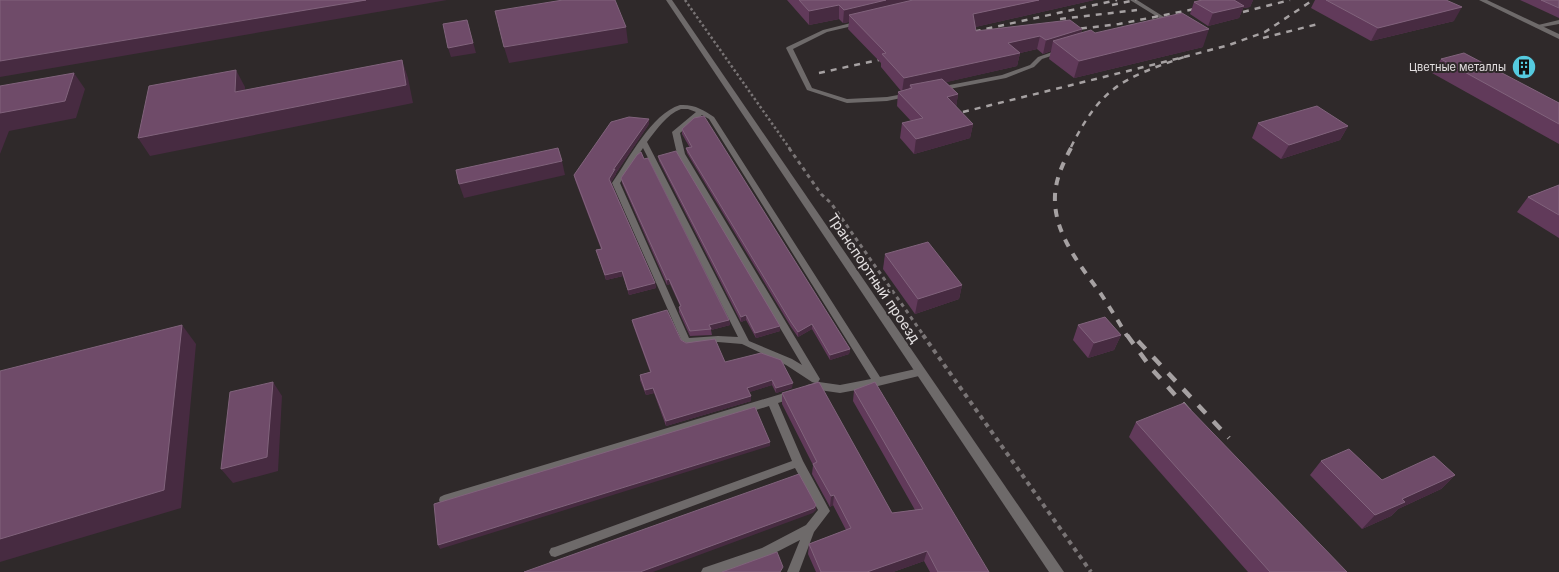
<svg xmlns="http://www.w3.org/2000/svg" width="1559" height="572" viewBox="0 0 1559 572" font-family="Inter,sans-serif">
<rect width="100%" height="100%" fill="#2f292a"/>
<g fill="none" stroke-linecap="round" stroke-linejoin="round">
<polyline stroke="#797475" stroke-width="2.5" stroke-dasharray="2.5 2.5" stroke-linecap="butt" points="685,0 790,149"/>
<polyline stroke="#797475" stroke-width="3" stroke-dasharray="4 4" stroke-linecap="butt" points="789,148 821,194 831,203 924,336"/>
<polyline stroke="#797475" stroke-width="4" stroke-dasharray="4.5 4.5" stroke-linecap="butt" points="923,335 1091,572"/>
<g fill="#6e6a6a" fill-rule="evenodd">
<polygon points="1130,0 1137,0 1172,22 1163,24 1162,23 1164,21"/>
<polygon points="1559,20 1559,24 1537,28 1534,26"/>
<polygon points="859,21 862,23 861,24 827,32 793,49 812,88 847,99 887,97 909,93 912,95 911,96 887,101 847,103 807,90 786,48 787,47 823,30"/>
<polygon points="1061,49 1064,51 1063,52 1042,59 1034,67 1006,78 939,91 936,89 939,87 1002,75 1030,65 1038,57"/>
<path d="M 680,105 C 694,104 704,110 714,117 L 880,377 L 920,368 L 923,369 L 925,372 L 923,375 L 878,386 L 840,393 L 819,390 L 810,392 L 807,391 L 805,388 L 807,385 L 819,382 L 840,385 L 871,379 L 709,119 L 702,115 L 680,133 L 685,154 L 820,379 L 818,382 L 815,383 L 812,382 L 786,365 L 742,344 L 718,342 L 686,346 L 683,344 L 612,183 C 629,159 651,114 680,105 ZM 681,109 L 688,109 L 696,112 L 672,132 L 677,154 L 802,365 L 792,359 L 749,341 L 647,142 C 657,129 666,115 681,109 ZM 643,148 L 738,337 L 718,336 L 689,338 L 620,183 Z"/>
<polygon points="791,391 794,392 796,395 794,398 778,403 803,461 830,511 814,532 799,572 787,572 800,540 769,556 723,572 701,572 703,568 762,548 806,525 818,510 795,468 555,557 551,556 549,552 551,548 555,547 792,461 769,406 444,505 440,503 439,500 440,497 444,495"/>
</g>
<polygon fill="#6e6a6a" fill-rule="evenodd" points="666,0 672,0 1064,572 1049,572"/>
<polygon fill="#6e6a6a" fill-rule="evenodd" points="1479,0 1487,0 1559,34 1559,39"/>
<g stroke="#a6a1a2" stroke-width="2.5" stroke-dasharray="6 6" stroke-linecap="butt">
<polyline points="1112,5 1136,0"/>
<polyline points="1243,12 1290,0"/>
<polyline points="1060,19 1137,10"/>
<polyline points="1069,30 1119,24 1205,7"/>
<polyline points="963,34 1117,0"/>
<polyline points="1263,38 1318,24"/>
<polyline points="1184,57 1229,45 1265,32 1313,0"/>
<polyline points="819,73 892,57"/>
<path d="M 963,112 L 1184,57 C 1121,79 1101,87 1070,149"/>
</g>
<path stroke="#a6a1a2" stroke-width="4" stroke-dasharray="8 8" stroke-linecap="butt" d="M 1071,148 C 1063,163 1056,178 1055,195 C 1053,233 1080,265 1101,294 C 1110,308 1119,322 1127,336"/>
<g stroke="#a6a1a2" stroke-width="4.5" stroke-dasharray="11 11" stroke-linecap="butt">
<polyline points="1127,335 1151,368 1192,414"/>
<polyline points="1138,341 1229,438"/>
</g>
</g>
<g fill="#613a5a">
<polygon points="787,0 1094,0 975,27 976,31 1082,29 1081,33 1095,33 1203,47 1074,78 1049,59 1051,51 1043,54 1037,49 1020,53 1017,66 946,82 958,94 956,107 973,124 970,138 914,154 900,138 902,123 911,121 897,106 898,92 901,91 881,67 881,63 848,29 849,22 843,23 839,19 809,25"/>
<polygon points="1202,0 1253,0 1250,7 1243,8 1239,18 1208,26 1190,14 1194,2"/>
<polygon points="1315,0 1446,0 1454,21 1371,41 1311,8"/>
<polygon points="1520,0 1559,0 1559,18"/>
<polygon points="1441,59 1559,103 1559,144 1432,73"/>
<polygon points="1258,123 1348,126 1340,140 1281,159 1252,138"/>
<polygon points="649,124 616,173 616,174 611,182 655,283 656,288 629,295 623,276 606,280 596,250 601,249 575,180 574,175"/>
<polygon points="682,129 850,349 849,354 830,360 812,329 798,337 791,327 687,153 686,148 690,148 682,134"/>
<polygon points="658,156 780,331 756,338 746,320 741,322 659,161"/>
<polygon points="621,178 729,320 730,325 711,330 712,335 690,336 679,312 679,307 680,306 670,284 667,285 622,183"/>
<polygon points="1559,185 1559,238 1517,212 1528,197"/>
<polygon points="885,254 962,285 959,299 915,314 883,269"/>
<polygon points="632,320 681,340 725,362 792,388 776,393 772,385 749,392 751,401 666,426 654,393 646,395 640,380 640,375 650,372 633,325"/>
<polygon points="1078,325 1121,335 1114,350 1088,358 1073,340"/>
<polygon points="854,390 989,572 930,572 924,561 893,572 816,572 808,554 809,544 846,530 833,505 830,507 812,474 813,465 782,404 782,393 892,513 915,510 853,401"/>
<polygon points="1136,422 1347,572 1248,572 1129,437"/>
<polygon points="1321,461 1382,480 1455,475 1441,489 1398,509 1391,516 1362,529 1310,475"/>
</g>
<g fill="#472b41">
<polygon points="366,0 447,0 0,77 0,61"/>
<polygon points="886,0 939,0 849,15 849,22 843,23 844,10"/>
<polygon points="1039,0 1094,0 971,28 973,14"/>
<polygon points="1233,0 1253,0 1250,7 1243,8 1239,18 1208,26 1213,13"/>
<polygon points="839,5 839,19 809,25 809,11"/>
<polygon points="1462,7 1454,21 1371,41 1378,28"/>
<polygon points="467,20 476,53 451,57 448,48"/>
<polygon points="626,27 628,43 509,63 504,47"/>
<polygon points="1082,29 1079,42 1053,41 1051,51 1043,54 1046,40"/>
<polygon points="1209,29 1203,47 1074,78 1079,61"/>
<polygon points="1040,36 1037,49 1020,53 1017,66 912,90 912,88 910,85 909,91 902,92 904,78 1008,43"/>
<polygon points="402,60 408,78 413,103 150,156 138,138"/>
<polygon points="236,70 245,87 244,109 235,92"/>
<polygon points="74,73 85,89 76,118 9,131 0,154 0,113"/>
<polygon points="958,94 956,108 947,97"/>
<polygon points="649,119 649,124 616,173 616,174 610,184 609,179 613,170"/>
<polygon points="973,124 970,138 914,154 916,139"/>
<polygon points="1348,126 1340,140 1281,159 1289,145"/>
<polygon points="562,161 565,175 464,198 459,184"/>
<polygon points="622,271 623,276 606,280 605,275"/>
<polygon points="669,279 670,284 667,285 667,280"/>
<polygon points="655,283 656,288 629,295 628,290"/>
<polygon points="962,285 959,299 915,314 918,299"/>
<polygon points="746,315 746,320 741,322 741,317"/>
<polygon points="729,320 730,325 711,330 709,325"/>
<polygon points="812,324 812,329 798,337 798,332"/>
<polygon points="182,325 196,344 181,508 0,562 0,539"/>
<polygon points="780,326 780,331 756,338 755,333"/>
<polygon points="1121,335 1114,350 1088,358 1094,343"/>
<polygon points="850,349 849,354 830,360 830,355"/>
<polygon points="772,380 772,385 747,393 747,388"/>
<polygon points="273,382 282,396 278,471 233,483 221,469"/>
<polygon points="793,383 792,388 776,393 776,388"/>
<polygon points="653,388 654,393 646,395 645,390"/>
<polygon points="751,396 751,401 666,426 666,421"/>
<polygon points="770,442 770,446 440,549 438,545"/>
<polygon points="1455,475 1441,489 1398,509 1391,516 1362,529 1375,515 1402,499"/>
<polygon points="834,495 833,505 830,507 831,496"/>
<polygon points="816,505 816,510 813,513 653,572 640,572"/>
<polygon points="927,551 924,561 893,572 867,572"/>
</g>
<g fill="#6f4b69" stroke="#81637c">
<polygon points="0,0 366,0 0,61"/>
<polygon points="563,0 615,0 626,27 504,47 495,11"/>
<polygon points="799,0 886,0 844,10 839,5 809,11"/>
<polygon points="913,0 1039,0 973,14 976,31 1070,20 1082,29 1046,40 1040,36 1008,43 1020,53 904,78 882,54 886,53 849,15"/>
<polygon points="1202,0 1234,0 1244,6 1213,13 1194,2"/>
<polygon points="1326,0 1446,0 1462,7 1378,28"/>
<polygon points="1541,0 1559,0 1559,8"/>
<polygon points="1182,13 1209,29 1079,61 1053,41 1091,30 1095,33"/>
<polygon points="467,20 473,43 448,48 443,24"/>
<polygon points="1464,53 1559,103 1559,124 1441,59"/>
<polygon points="402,60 406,85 138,138 149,86 236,70 235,92"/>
<polygon points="74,73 65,101 0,113 0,86"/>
<polygon points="942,79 958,94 947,97 973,124 916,139 902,123 923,118 898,92 912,88 910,85"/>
<polygon points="1317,106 1348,126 1289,145 1258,123"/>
<polygon points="704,116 850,349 830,355 812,324 798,332 791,322 686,148 692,147 682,129 694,118"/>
<polygon points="629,117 649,119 613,170 615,169 609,179 655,283 628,290 622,271 605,275 596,250 602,249 574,175 611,122"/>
<polygon points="558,148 562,161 459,184 456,170"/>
<polygon points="676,151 780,326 755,333 746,315 741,317 658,156"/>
<polygon points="641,152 644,159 648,158 729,320 709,325 711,329 690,331 679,307 681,306 669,279 667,280 621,178 637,155"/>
<polygon points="1559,185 1559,215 1528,197"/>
<polygon points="928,242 962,285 918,299 885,254"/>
<polygon points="667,310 681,340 686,343 715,339 725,362 761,353 781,360 793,383 776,388 772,380 747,388 751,396 666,421 653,388 645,390 640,375 651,372 632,320"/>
<polygon points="1105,317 1121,335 1094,343 1078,325"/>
<polygon points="182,325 164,490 0,539 0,371"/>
<polygon points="273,382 267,457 221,469 230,392"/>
<polygon points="819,382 892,513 923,509 854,390 875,382 989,572 938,572 927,551 867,572 821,572 809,544 851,528 834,495 831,496 813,464 817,462 782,393"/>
<polygon points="1184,403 1347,572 1270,572 1136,422"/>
<polygon points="755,407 770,442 438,545 434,504"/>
<polygon points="1349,449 1382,480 1434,456 1455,475 1402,499 1405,502 1375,515 1321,461"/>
<polygon points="799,474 816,505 814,508 640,572 524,572"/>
<polygon points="777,552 783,567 780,572 722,572"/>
</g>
<defs>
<g id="building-disc" transform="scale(1.25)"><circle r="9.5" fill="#55cadf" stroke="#2f292a"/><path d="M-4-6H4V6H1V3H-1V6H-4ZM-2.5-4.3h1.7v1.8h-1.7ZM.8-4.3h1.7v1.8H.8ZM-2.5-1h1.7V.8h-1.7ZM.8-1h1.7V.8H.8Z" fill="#111"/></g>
</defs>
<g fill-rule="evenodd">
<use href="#building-disc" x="1524" y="67"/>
</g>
<g text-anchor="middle" stroke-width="4" stroke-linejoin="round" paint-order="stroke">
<g font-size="11" fill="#e4e0e1" stroke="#2f292a" text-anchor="end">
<text x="1506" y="71">Цветные металлы</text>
</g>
<g font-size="14" fill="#e4e0e1" stroke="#2f292a">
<text transform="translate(874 278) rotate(56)" y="5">Транспортный проезд</text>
</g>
</g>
</svg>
